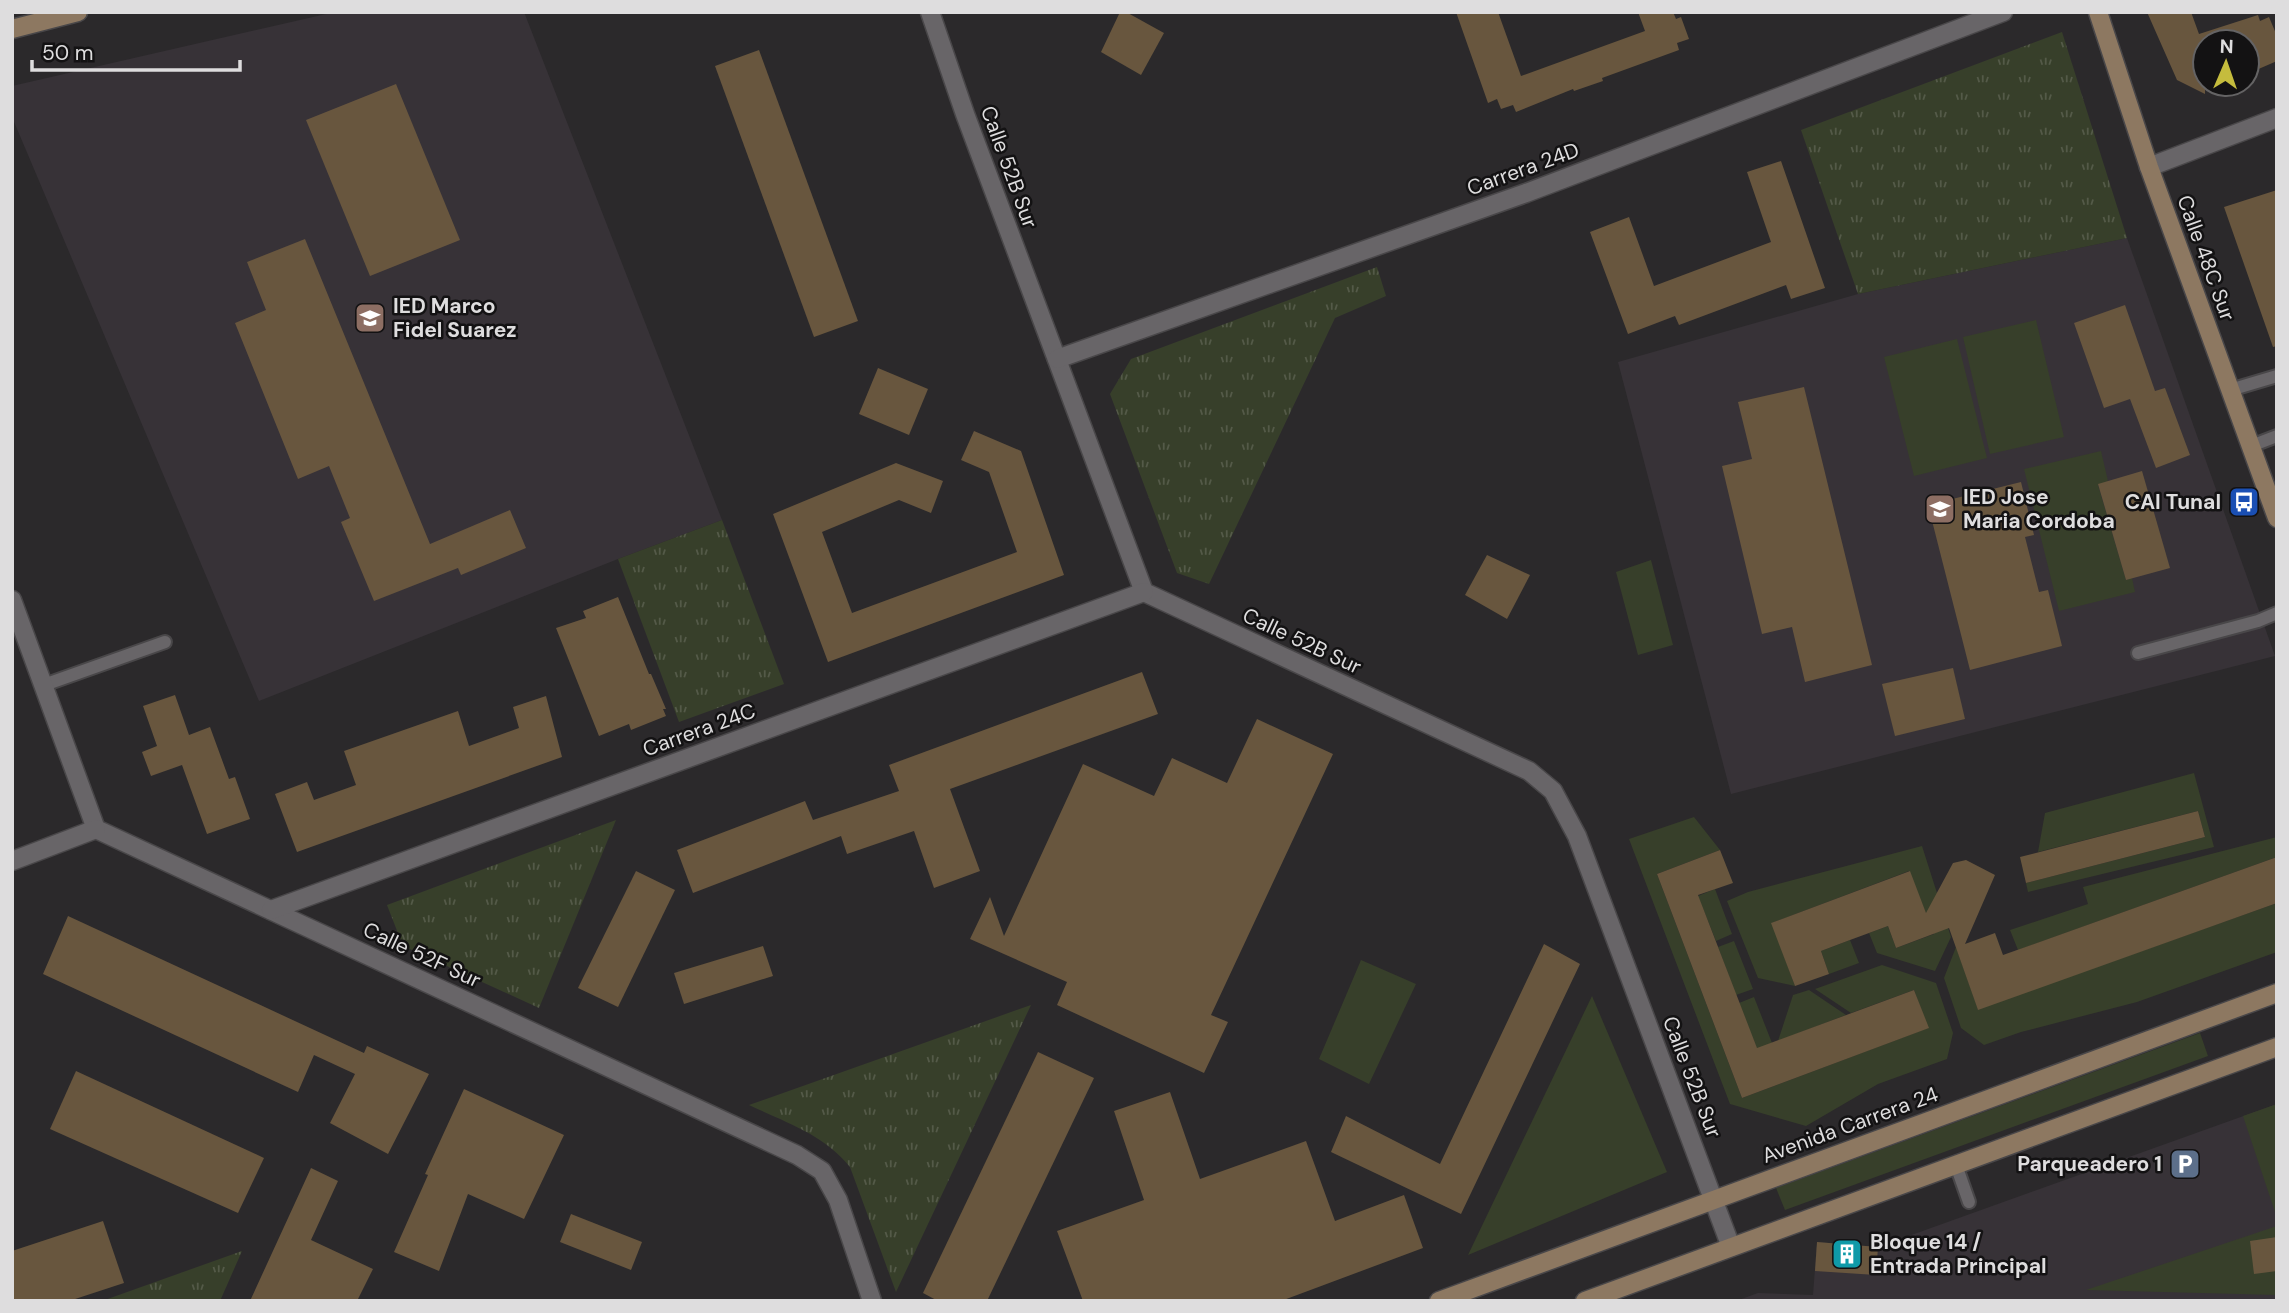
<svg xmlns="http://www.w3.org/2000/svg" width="2289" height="1313" viewBox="0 0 2289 1313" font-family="'DM Sans',sans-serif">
<defs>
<pattern id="park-tufts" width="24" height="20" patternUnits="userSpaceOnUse" patternTransform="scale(1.75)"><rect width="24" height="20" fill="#373f2a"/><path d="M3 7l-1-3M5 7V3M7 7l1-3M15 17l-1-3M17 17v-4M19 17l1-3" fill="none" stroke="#545a48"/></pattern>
</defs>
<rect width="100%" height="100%" fill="#2b292b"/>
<g fill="#373237">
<polygon points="335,12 524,12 722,520 618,559 259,701 12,117 12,86"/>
<polygon points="2127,238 2275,656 1731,794 1618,362 1858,294"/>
<polygon points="2277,1104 2277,1301 1736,1301 1758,1293 1813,1295 1817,1242 1878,1247"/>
</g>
<g fill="#373f2a">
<polygon points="2036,320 2064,437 1990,454 1963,337"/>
<polygon points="1957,339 1987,458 1914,476 1884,357"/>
<polygon points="2101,451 2108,481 2098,485 2126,580 2132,578 2135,592 2059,611 2024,469"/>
<polygon points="1651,560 1673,645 1638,655 1616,572"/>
<polygon points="2194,773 2214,847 2028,892 2026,883 2205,837 2198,811 2038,852 2045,813"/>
<polygon points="1694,817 1720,850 1657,874 1742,1098 1928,1028 1914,990 1851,1013 1815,989 1882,965 1936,983 1953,1033 1947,1059 1878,1084 1806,1126 1730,1104 1629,839"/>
<polygon points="2277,837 2277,857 2018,950 2010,930 2088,904 2083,887"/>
<polygon points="1922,846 1951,937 1935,971 1877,953 1869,933 1888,926 1896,948 1934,934 1909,871 1772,923 1795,986 1758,978 1727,901 1748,892"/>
<polygon points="1715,889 1732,934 1716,941 1698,896"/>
<polygon points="2277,903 2277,952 2137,1002 2021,1032 1984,1045 1961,1028 1944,978 1956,947 1978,1009"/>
<polygon points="1850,940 1859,963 1829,974 1821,951"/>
<polygon points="1734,941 1753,989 1736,995 1718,947"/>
<polygon points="1361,960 1416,984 1369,1084 1319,1059"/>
<polygon points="1809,990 1846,1015 1778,1041 1793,995"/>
<polygon points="1592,996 1667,1172 1468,1255"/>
<polygon points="1754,997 1772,1043 1757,1049 1739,1003"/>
<polygon points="2200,1033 2208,1056 1785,1210 1776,1188"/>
<polygon points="2277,1104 2277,1218 2243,1116"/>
<polygon points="2277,1226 2277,1295 2086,1290"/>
</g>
<g fill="url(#park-tufts)">
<polygon points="2062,32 2127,238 1858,294 1801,130"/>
<polygon points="1377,267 1386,296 1335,318 1209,584 1177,573 1110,394 1131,359"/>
<polygon points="722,520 784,684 679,722 618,559"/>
<polygon points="616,820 539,1008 403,946 387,905"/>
<path d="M 1031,1005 L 896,1292 L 850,1167 C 825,1135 785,1122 749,1105 Z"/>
<polygon points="242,1251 220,1301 102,1301"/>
</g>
<g fill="#68563e">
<polygon points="1120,12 1126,12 1164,33 1141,75 1101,52"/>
<polygon points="1456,12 1498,12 1521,76 1645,31 1638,12 1673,12 1676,19 1681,17 1689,39 1677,43 1679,50 1602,78 1603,81 1574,91 1573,89 1516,112 1513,105 1501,109 1497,99 1488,103"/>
<polygon points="2147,12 2191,12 2199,34 2258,15 2260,21 2269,17 2277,36 2277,61 2247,74 2247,42 2202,42 2205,50 2205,94 2177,80"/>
<polygon points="759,50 858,321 814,337 715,66"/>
<polygon points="396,84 460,240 370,276 306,120"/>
<polygon points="1781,161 1825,288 1791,299 1786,285 1679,325 1675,316 1628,334 1590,232 1629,217 1654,286 1771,242 1747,172"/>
<polygon points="2277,190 2277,346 2273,347 2224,207"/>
<polygon points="305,239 430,544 510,510 526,548 461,575 458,568 374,601 341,522 350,518 329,466 298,479 235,323 266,310 247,262"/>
<polygon points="2125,305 2155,391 2165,388 2190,455 2156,468 2130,399 2104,408 2074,323"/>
<polygon points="878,368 928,389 909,435 859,414"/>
<polygon points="1804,387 1872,665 1805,682 1792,627 1762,634 1722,466 1752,459 1738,402"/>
<polygon points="974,431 1021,451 1064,575 828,662 773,514 896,463 943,481 931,513 899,500 822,532 852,613 1017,552 989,472 961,460"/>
<polygon points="2142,471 2170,568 2126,580 2098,484"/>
<polygon points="2021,482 2034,535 2025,537 2039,592 2048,590 2062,646 1970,670 1928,505"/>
<polygon points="1487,555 1530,575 1507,619 1465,595"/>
<polygon points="618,597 649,674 651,674 666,709 663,709 666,716 631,730 629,724 599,736 556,628 586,618 583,611"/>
<polygon points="1953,668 1965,719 1895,736 1882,684"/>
<polygon points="1142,672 1158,714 950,789 980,871 934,888 914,831 847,854 841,836 693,893 677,850 805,801 813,820 899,791 889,765"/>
<polygon points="175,695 189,735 210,727 229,779 235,777 250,819 207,834 182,765 151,776 142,752 157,746 143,706"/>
<polygon points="546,696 562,757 297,852 275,794 307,782 314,800 356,785 344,751 458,711 469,746 519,728 513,707"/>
<polygon points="1257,719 1333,754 1211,1015 1228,1022 1204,1073 1057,1005 1067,982 970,939 990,897 1004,936 1083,764 1154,796 1172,758 1227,783"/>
<polygon points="2198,811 2205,837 2026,883 2020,857"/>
<polygon points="1720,850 1733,883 1698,895 1757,1048 1914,990 1929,1028 1742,1098 1657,874"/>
<polygon points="2277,857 2277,903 1978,1010 1949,928 1896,948 1888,926 1850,940 1821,951 1829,974 1795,986 1771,923 1910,871 1926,913 1953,863 1966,860 1995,875 1965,944 1995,933 2003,955"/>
<polygon points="636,871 675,890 618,1007 578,988"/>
<polygon points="68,916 364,1053 367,1046 429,1074 388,1154 330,1123 355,1074 314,1055 298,1092 43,974"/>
<polygon points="1544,944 1580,964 1461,1214 1331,1152 1346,1116 1440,1164"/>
<polygon points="763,946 773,976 684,1004 674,973"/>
<polygon points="1038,1052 1094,1078 987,1301 938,1301 923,1293"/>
<polygon points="76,1071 264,1158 238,1213 50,1129"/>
<polygon points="464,1089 564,1135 524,1219 468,1194 439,1271 394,1252 428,1175 425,1174"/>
<polygon points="1170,1092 1200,1179 1306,1141 1335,1221 1404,1195 1423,1248 1281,1301 1083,1301 1057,1231 1144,1200 1114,1111"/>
<polygon points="311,1168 338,1181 311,1240 373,1269 357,1301 250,1301"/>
<polygon points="571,1214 642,1242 631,1270 560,1242"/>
<polygon points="103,1221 124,1283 69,1301 12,1301 12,1251"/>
<polygon points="2277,1237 2277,1271 2254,1274 2250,1241"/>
<polygon points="1817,1242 1878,1247 1876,1275 1815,1271"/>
</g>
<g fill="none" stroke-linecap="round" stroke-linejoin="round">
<g stroke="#494749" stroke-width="16">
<g id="lane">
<polyline points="2230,390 2277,376"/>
<polyline points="2251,446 2277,436"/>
<polyline points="2138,653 2258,621 2277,613"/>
<polyline points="44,685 165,642"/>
<polyline points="1956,1165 1969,1202"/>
</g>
</g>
<g stroke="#494749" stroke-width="21">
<g id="street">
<polyline points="930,12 965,114 1144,592 1529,771 1553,791 1577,836 1731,1247"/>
<polyline points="2149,167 2277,118"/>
<polyline points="1057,359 1526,193 2003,12"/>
<polyline points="12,600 96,829 797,1155 822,1171 838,1200 872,1301"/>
<polyline points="12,861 96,829"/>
<polyline points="271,910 1144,592"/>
</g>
</g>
<g stroke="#494749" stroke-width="21">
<g id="secondary">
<polyline points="2098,12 2149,167 2277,518"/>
<polyline points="12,29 78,12"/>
<polyline points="1439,1301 2277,993"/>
<polyline points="1585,1301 2277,1047"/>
</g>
</g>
<use href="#lane" stroke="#686568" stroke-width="12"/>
<use href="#street" stroke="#686568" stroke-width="18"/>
<use href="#secondary" stroke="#8d7861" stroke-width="18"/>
</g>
<defs>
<g id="school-square" transform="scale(1.575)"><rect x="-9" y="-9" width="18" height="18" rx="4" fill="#8d6e63" stroke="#131213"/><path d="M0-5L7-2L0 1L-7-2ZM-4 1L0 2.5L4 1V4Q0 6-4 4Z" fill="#fff"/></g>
<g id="bus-square" transform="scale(1.575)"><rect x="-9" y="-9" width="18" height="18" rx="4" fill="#1a4fb4" stroke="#131213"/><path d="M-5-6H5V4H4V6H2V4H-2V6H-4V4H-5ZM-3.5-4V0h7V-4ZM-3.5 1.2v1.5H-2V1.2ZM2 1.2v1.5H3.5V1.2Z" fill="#fff"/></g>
<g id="parking-square" transform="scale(1.575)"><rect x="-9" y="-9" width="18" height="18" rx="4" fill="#5c6f8a" stroke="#131213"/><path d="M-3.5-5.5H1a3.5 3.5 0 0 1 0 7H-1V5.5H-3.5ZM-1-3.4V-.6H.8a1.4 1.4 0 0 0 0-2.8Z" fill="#fff"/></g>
<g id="building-square" transform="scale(1.575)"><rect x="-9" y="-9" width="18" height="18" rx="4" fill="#0f9aa8" stroke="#131213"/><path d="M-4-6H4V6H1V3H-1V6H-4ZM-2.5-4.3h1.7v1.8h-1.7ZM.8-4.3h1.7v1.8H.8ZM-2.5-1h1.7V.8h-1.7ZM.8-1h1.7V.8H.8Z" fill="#fff"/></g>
</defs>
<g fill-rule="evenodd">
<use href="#school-square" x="370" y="318"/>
<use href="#bus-square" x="2244" y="502"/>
<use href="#school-square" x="1940" y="509"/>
<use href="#parking-square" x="2185" y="1164"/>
<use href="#building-square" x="1847" y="1254"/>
</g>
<g text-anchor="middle" stroke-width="5" stroke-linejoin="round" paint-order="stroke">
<g font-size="21" fill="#deddde" stroke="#131213">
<text transform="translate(1009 167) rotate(70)" y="7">Calle 52B Sur</text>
<text transform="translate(1523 169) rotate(-20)" y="7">Carrera 24D</text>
<text transform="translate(2206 258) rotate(70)" y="7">Calle 48C Sur</text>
<text transform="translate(1302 641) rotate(25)" y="7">Calle 52B Sur</text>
<text transform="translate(699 730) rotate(-20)" y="7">Carrera 24C</text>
<text transform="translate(422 955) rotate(25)" y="7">Calle 52F Sur</text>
<text transform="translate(1692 1077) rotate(69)" y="7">Calle 52B Sur</text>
<text transform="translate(1850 1125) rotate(-20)" y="7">Avenida Carrera 24</text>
</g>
<g font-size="21" font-weight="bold" fill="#deddde" stroke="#131213" text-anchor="start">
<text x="393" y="313">IED Marco<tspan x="393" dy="24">Fidel Suarez</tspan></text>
<text x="1963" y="504">IED Jose<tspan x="1963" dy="24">Maria Cordoba</tspan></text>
<text x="2221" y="509" text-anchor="end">CAI Tunal</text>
<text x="2162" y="1171" text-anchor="end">Parqueadero 1</text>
<text x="1870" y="1249">Bloque 14 /<tspan x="1870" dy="24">Entrada Principal</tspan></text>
</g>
</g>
<rect width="2289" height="1313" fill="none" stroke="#deddde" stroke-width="28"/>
<g transform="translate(2226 63) rotate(2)"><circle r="33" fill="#131213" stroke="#646364" stroke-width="2"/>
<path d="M0-5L12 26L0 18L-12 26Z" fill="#c5bc3d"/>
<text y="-10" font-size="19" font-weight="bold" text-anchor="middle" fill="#deddde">N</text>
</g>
<path d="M32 60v10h208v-10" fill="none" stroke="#deddde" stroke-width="3.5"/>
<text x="42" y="60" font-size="21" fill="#deddde" stroke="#131213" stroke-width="5" paint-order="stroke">50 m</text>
</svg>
